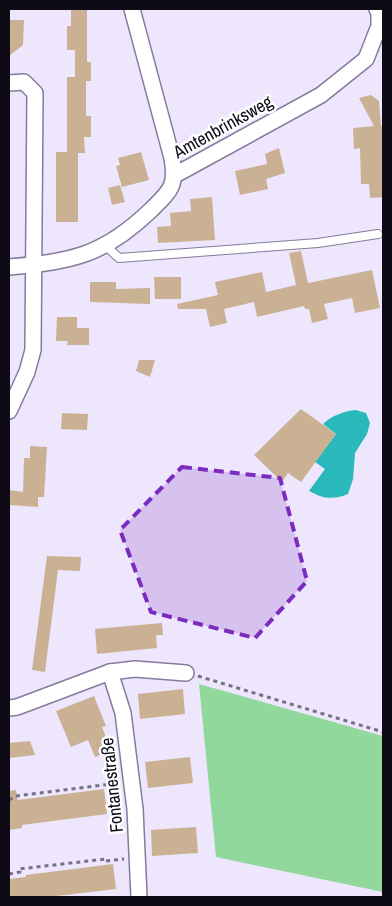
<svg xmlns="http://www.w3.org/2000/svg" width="392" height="906" viewBox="0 0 392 906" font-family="'Archivo Narrow',sans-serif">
<rect width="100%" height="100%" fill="#ede6fc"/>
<polygon fill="#90d89c" points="199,684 383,736 383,892 216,857"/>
<path fill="#29b9bb" d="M 356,410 L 366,413 L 370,423 L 367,434 L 355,453 L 353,479 L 348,494 C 333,500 324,499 309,491 L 325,469 L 315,462 L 336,434 L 323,424 C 331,416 344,411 356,410 Z"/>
<g fill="#cbb194">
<polygon points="71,9 87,9 87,62 91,62 91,81 86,81 86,116 91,116 91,137 84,137 85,153 78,153 78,222 56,222 56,152 67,152 67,77 75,77 75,50 67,50 67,26 71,26"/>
<polygon points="9,20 24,20 23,45 9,56"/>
<polygon points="371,95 379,101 381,126 383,126 383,197 370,198 369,184 361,184 360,148 354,149 353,128 374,126 359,98"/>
<polygon points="279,148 285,173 266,179 268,189 240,195 235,171 267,164 265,154"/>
<polygon points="141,152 149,180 122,187 116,166 120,165 118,158"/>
<polygon points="120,185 125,202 112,205 108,188"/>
<polygon points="212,197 215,240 158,243 157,227 171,226 170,213 191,211 190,199"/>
<polygon points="301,251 308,283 372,270 380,308 355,313 352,298 324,304 328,319 312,323 309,309 305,309 304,306 257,317 254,302 224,309 227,323 210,327 206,309 178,309 177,304 218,295 215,282 262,272 266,292 296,285 289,253"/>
<polygon points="154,277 181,277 181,299 155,299"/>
<polygon points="90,282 116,282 116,289 150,288 150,304 90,302"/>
<polygon points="57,317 77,317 77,328 89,328 89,345 67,345 68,341 56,341"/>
<polygon points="139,360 155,360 150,377 136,371"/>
<polygon points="301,409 336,434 301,482 288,473 282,482 254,455"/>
<polygon points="62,413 88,414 87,430 61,429"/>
<polygon points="30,446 47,447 44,497 38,497 38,507 9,505 9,490 23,492 24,458 30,458"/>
<polygon points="47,556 81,557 80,571 58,570 45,672 32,670"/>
<polygon points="162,623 163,635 156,635 157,648 97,654 95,629"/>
<polygon points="183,689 185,714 140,719 138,694"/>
<polygon points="94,696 106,726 102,727 111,751 95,757 88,740 71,747 56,711"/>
<polygon points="30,741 35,755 9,758 9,743"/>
<polygon points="190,757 193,783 148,788 145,762"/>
<polygon points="104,789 107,814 22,825 22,828 9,830 9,791 16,790 18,802 18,800"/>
<polygon points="196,827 198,853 152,856 151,830"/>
<polygon points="113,864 116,889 48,897 9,897 9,879 26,877 26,875"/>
</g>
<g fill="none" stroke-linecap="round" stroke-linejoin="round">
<g stroke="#857b9b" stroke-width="10">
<polyline id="service" points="106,246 119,258 318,243 378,234"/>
</g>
<g stroke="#857b9b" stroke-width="18">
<g id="minor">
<polyline points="9,83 24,82 35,93 33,350 27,372 9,411"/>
<polyline points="175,175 321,95 366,59 379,26 379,13 377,9"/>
<path d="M 9,267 C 73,261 103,256 151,210 C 170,191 177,187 172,158 L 132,9"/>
<polyline points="110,672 123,713 135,809 139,897"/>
<polyline points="9,708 17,707 110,672 135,669 186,673"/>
</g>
</g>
<g stroke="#777283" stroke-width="3" stroke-dasharray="4 4" stroke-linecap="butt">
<polyline points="198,676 383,732"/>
<polyline points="9,800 16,796 119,783"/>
<polyline points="9,874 20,872 19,869 106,859 106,861 124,859"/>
</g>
<use href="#service" stroke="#fff" stroke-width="8"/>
<use href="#minor" stroke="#fff" stroke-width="15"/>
</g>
<path fill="#7b2cbf" fill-opacity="0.2" stroke="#7b2cbf" stroke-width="4" stroke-dasharray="10 6" stroke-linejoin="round" d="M 182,467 L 280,478 L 307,581 L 255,638 L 151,612 L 120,530 Z"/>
<g text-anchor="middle" stroke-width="5" stroke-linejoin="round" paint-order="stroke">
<g font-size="18" fill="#0e0a16" stroke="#fff">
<text transform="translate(223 127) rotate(-29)" y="6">Amtenbrinksweg</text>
<text transform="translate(112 785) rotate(-96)" y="6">Fontanestraße</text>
</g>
</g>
<rect width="392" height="906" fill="none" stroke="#0e0a16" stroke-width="20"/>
</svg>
